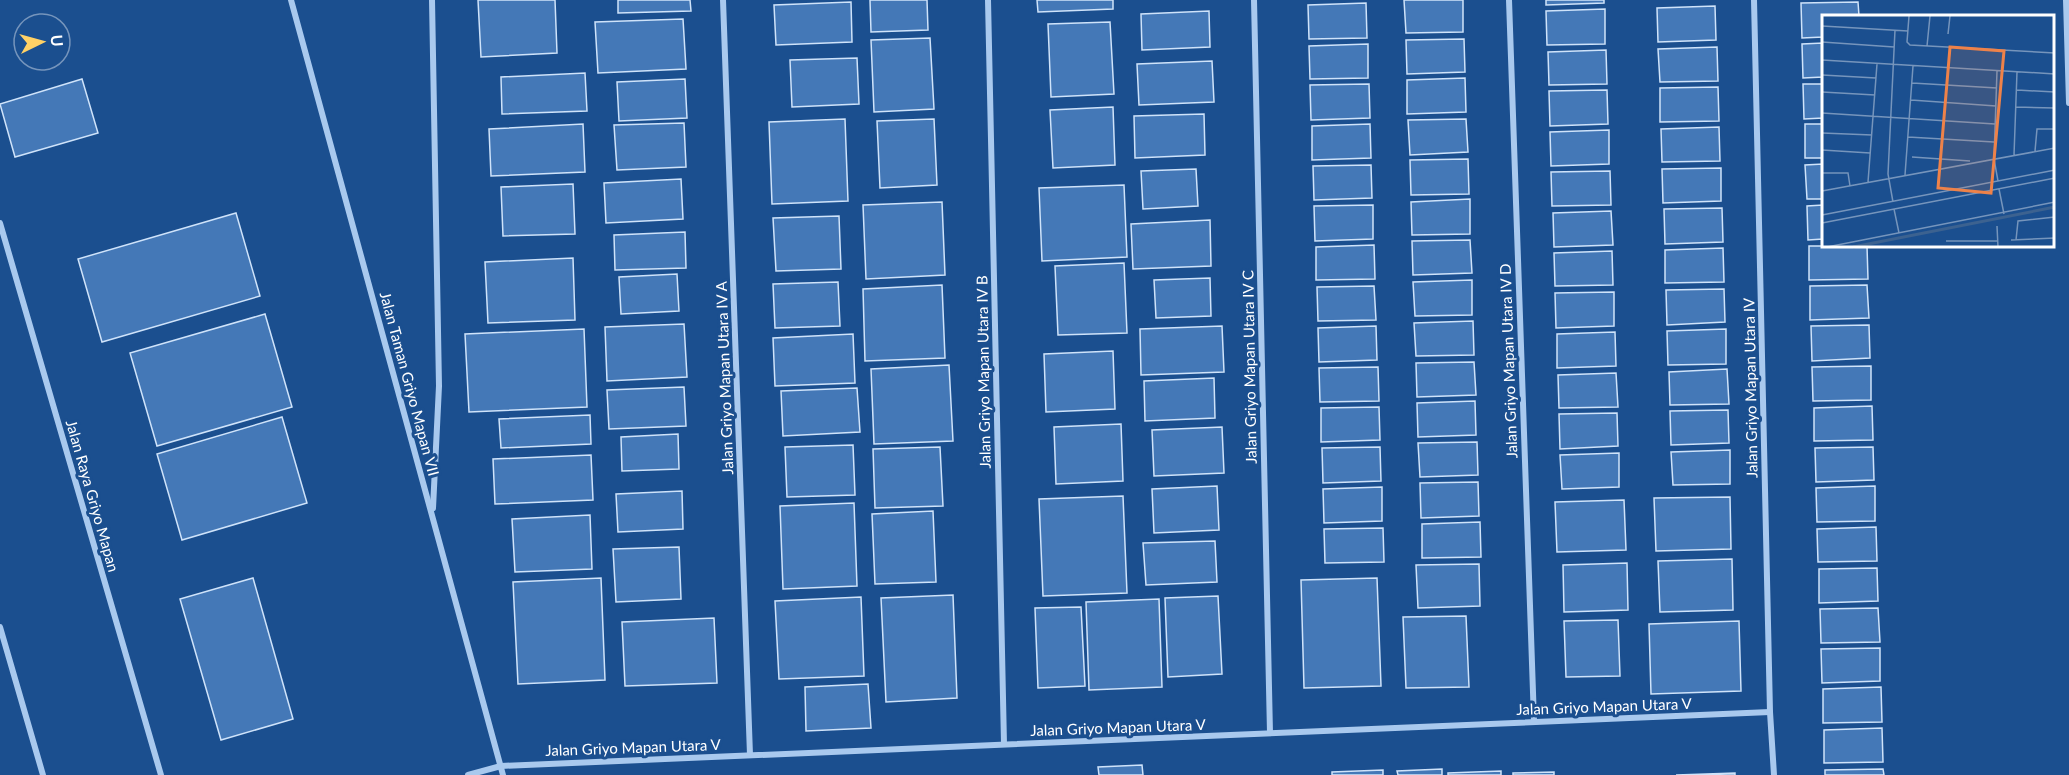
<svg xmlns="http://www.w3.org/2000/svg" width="2069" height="775" viewBox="0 0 2069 775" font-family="Lato,sans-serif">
<rect width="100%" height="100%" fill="#1b4f8f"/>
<g fill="#4478b7" stroke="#cfe3fa" stroke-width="1.5">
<polygon points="478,0 555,0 557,53 481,57"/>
<polygon points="618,0 690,0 691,11 618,13"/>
<polygon points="870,0 927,0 928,30 871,32"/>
<polygon points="1037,0 1113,0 1113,9 1038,12"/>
<polygon points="1404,0 1463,0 1463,32 1406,33"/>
<polygon points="1546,0 1604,0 1604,3 1546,5"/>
<polygon points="851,2 852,42 776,45 774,5"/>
<polygon points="1858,2 1859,16 1823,16 1823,37 1802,38 1801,3"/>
<polygon points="1366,3 1367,38 1309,39 1308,5"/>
<polygon points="1715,6 1716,40 1658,42 1657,8"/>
<polygon points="1605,9 1605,44 1547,45 1546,11"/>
<polygon points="1209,11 1210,47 1142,50 1141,14"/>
<polygon points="683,19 686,69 598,73 595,22"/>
<polygon points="1110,22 1114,94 1051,97 1048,24"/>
<polygon points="930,38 934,109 874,112 871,40"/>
<polygon points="1464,39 1465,72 1407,74 1406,40"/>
<polygon points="1823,43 1823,77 1803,78 1802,44"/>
<polygon points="1368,44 1368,78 1310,79 1309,46"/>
<polygon points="1717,47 1718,81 1660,82 1658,49"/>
<polygon points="1606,50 1607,84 1549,85 1548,52"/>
<polygon points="857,58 859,104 792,107 790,60"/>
<polygon points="1212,61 1214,102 1139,105 1137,64"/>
<polygon points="585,73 587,111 502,114 501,77"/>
<polygon points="1465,78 1466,112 1407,114 1407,80"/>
<polygon points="82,79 98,133 15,157 0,104"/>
<polygon points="685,79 687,118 619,121 617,82"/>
<polygon points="1369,84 1370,118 1311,120 1310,85"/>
<polygon points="1803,84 1823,84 1823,118 1804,119"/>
<polygon points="1718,87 1719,121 1660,122 1660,88"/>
<polygon points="1607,90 1608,124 1550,126 1549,91"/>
<polygon points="1113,107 1115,165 1053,168 1050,110"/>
<polygon points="1204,114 1205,155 1135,158 1134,116"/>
<polygon points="845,119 848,201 772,204 769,122"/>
<polygon points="934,119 937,185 880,188 877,121"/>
<polygon points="1466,119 1468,152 1410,155 1408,120"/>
<polygon points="684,123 686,167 617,170 614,125"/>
<polygon points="583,124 585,172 491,176 489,129"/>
<polygon points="1370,124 1371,158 1312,160 1312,126"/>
<rect x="1805" y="124" width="18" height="34"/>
<polygon points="1719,127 1720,161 1662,162 1661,129"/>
<polygon points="1609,130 1609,164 1551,166 1550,132"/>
<polygon points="1468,159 1469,194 1411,195 1410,160"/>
<polygon points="1823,164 1823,199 1807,199 1805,165"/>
<polygon points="1371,165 1372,198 1314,200 1313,166"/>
<polygon points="1721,168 1721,201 1663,203 1662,169"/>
<polygon points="1196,169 1198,206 1143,209 1141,171"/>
<polygon points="1610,171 1611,205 1552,206 1551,172"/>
<polygon points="681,179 683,219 606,223 604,183"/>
<polygon points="573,184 575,234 503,236 501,187"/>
<polygon points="1124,185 1127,257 1042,261 1039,188"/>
<polygon points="1470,199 1470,234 1412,235 1411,202"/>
<polygon points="942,202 945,275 866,279 863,205"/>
<polygon points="1373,205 1373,239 1315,241 1314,206"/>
<polygon points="1823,205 1823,239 1808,240 1807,206"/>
<polygon points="1722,208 1723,242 1665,244 1664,209"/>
<polygon points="1611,211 1613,245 1554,247 1553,213"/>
<polygon points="236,213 260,296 102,342 78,259"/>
<polygon points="839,216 841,269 776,271 773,218"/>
<polygon points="1210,220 1211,266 1133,269 1131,224"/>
<polygon points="685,232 686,268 615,270 614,235"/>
<polygon points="1470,240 1472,273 1413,275 1412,241"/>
<polygon points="1374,245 1375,279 1316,280 1316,247"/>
<polygon points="1809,246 1867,246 1868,279 1809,280"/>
<polygon points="1723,248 1724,282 1665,283 1665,250"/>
<polygon points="1612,251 1613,285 1555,286 1554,253"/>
<polygon points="573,258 575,320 488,323 485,262"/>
<polygon points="1124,263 1127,333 1058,335 1055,266"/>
<polygon points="677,274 679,311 621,314 619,277"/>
<polygon points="1210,278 1211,316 1156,318 1154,280"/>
<polygon points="1472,280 1472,315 1415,316 1413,282"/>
<polygon points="838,282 840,326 775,328 773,284"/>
<polygon points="942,285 945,358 865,361 863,289"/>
<polygon points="1867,285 1869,318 1810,320 1810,286"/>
<polygon points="1374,286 1376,320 1318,321 1317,287"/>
<polygon points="1724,289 1725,322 1667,325 1666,290"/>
<polygon points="1614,292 1614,326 1556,328 1555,293"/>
<polygon points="265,314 292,407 157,446 130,353"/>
<polygon points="1473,321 1474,355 1416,356 1414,323"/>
<polygon points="684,324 687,377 607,381 605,327"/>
<polygon points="1869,325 1870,358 1812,361 1811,326"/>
<polygon points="1222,326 1224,372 1141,375 1140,329"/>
<polygon points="1376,326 1377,360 1319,362 1318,328"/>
<polygon points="584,329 587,407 469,412 465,334"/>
<polygon points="1726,329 1726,364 1668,365 1667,331"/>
<polygon points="1615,332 1616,366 1557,368 1557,334"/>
<polygon points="853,334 855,383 775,386 773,338"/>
<polygon points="1113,351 1115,409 1046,412 1044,354"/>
<polygon points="1474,362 1476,395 1417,397 1416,363"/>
<polygon points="949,365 953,441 874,444 871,369"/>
<polygon points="1871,366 1871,400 1813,401 1812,367"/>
<polygon points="1378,367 1379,401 1320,402 1319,368"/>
<polygon points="1727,369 1729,404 1670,405 1669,372"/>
<polygon points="1616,373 1618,407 1559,408 1558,375"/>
<polygon points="1214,378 1215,418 1145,421 1144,381"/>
<polygon points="684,387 686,426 609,429 607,390"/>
<polygon points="857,388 860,432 783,436 781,391"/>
<polygon points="1475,401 1476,435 1418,437 1417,403"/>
<polygon points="1872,406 1873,440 1814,441 1814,408"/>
<polygon points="1379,407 1380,440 1321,442 1321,408"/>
<polygon points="1728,410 1729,443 1671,445 1670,411"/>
<polygon points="1617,413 1618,446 1560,449 1559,414"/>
<polygon points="590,415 591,444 501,448 499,419"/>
<polygon points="282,417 307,503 182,540 157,454"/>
<polygon points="1121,424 1123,481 1056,484 1054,427"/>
<polygon points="1222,427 1224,473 1154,476 1152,430"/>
<polygon points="678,434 679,469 622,471 621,437"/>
<polygon points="1477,442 1478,475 1420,477 1418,443"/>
<polygon points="853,445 855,495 787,497 785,447"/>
<polygon points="940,447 943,506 875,508 873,449"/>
<polygon points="1380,447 1381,481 1323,483 1322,448"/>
<polygon points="1873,447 1874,480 1816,482 1815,448"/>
<polygon points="1730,450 1730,484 1673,485 1671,452"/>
<polygon points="1619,453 1619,487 1562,489 1560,455"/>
<polygon points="591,455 593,500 495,504 493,459"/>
<polygon points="1478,482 1479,516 1421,518 1420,483"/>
<polygon points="1217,486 1219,530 1154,533 1152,489"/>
<polygon points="1875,486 1875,521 1817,522 1816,488"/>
<polygon points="1382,487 1382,521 1324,523 1323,489"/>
<polygon points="682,491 683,529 618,532 616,494"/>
<polygon points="1123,496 1127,593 1043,596 1039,499"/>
<polygon points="1730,497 1731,549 1656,551 1654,498"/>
<polygon points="1624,500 1626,550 1557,552 1555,502"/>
<polygon points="854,503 857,586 783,589 780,506"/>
<polygon points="933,511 936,582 875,584 872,514"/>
<polygon points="590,515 592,569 515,572 512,519"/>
<polygon points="1480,522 1481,557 1422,558 1422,524"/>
<polygon points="1876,527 1877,561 1818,562 1817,529"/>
<polygon points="1383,528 1384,562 1325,563 1324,529"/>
<polygon points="1215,541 1217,582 1146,585 1143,543"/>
<polygon points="679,547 681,599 616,602 613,549"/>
<polygon points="1732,559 1733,610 1660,612 1658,561"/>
<polygon points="1627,563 1628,610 1564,612 1563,565"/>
<polygon points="1479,564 1480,606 1418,608 1416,565"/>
<polygon points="1877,568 1878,601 1819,603 1819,569"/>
<polygon points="253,578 293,719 221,740 180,599"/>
<polygon points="601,578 605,680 518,684 513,582"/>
<polygon points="1377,578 1381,686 1304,688 1301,580"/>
<polygon points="953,595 957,698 886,702 881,598"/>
<polygon points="1218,596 1222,674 1168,677 1165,598"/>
<polygon points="861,597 864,676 779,679 775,601"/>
<polygon points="1159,599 1162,687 1089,690 1086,602"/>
<polygon points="1081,607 1085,686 1038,688 1035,608"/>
<polygon points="1878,608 1880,642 1821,643 1820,609"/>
<polygon points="1466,616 1469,687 1406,688 1403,617"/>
<polygon points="714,618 717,683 625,686 622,622"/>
<polygon points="1618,620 1620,676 1566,677 1564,621"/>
<polygon points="1739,621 1741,691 1651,694 1649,624"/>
<polygon points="1880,648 1880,681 1822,683 1821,649"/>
<polygon points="868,684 871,728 806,731 805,687"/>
<polygon points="1881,687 1882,722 1823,723 1823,689"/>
<polygon points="1882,728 1883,762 1824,763 1824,730"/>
<polygon points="1142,765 1143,775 1099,775 1098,767"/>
<polygon points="1442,769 1442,775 1398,775 1397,771"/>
<polygon points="1883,769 1884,775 1825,775 1825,770"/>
<polygon points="1383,770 1383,775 1332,775 1332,772"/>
<polygon points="1501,771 1501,775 1448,775 1448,773"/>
<polygon points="1554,772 1554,775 1513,775 1513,773"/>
<polygon points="1735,773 1735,775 1676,775"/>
</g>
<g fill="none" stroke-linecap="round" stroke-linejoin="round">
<g stroke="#a9c9ee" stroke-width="6">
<polyline points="291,0 503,775"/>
<polyline points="432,0 439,386 433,508"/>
<polyline points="723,0 750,755"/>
<polyline points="988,0 1004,744"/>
<polyline points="1254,0 1270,733"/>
<polyline points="1509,0 1534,721"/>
<polyline points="1754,0 1770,712 1774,775"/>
<polyline points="2066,0 2069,103"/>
<polyline points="0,223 161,775"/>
<polyline points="0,627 43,775"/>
<polyline points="468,775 501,766 1770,712"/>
</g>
</g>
<g text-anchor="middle" stroke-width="6" stroke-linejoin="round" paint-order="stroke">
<g font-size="15" fill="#fff" stroke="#1b4f8f">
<text transform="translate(1509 361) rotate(-92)" y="5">Jalan Griyo Mapan Utara IV D</text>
<text transform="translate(1250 367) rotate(-91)" y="5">Jalan Griyo Mapan Utara IV C</text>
<text transform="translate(984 372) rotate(-91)" y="5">Jalan Griyo Mapan Utara IV B</text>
<text transform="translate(725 378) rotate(-92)" y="5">Jalan Griyo Mapan Utara IV A</text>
<text transform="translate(409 384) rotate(75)" y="5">Jalan Taman Griyo Mapan VII</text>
<text transform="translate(1751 388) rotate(-91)" y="5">Jalan Griyo Mapan Utara IV</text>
<text transform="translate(92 496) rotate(74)" y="5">Jalan Raya Griyo Mapan</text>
<text transform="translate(1604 707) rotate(-2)" y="5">Jalan Griyo Mapan Utara V</text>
<text transform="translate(1118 728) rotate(-2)" y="5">Jalan Griyo Mapan Utara V</text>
<text transform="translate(633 748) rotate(-2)" y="5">Jalan Griyo Mapan Utara V</text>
</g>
</g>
<g transform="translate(1822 15)">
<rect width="232" height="232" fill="#1b4f8f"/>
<path fill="none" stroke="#3c6290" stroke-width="3" d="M 31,232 L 233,192"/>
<path fill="none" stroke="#7695bc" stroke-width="1.5" d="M 87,1 L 85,27 L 88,30 L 233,38M 0,11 L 86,16M 126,19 L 128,1M 0,27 L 72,32M 105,31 L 108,1M 0,45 L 233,59M 175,56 L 172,144 L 176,166M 0,60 L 54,63M 90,68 L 175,73M 195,75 L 233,77M 0,77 L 53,80M 89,85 L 174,91M 194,92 L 233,93M 0,98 L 173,109M 0,118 L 50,120M 86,122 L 172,127M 0,135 L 48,138M 213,136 L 215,114 L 233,114M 192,140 L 195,57M 90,142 L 148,146M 0,158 L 26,158 L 28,171M 83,160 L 91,51M 46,167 L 55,49M 177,174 L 182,199M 0,176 L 233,133M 71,187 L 66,159 L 73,15M 72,194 L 77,218M 0,200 L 233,155M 0,208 L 233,163M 175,211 L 176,232M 189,225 L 233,223M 194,225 L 196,206 L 233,202M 124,226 L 176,226M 5,232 L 233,187"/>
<path fill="#ee8249" fill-opacity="0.15" stroke="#ee8249" stroke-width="3" d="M 128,32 L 182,36 L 169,178 L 116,173 Z"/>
<rect width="232" height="232" fill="none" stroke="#fff" stroke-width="3"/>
</g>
<g transform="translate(42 42) rotate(85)"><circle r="28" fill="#1b4f8f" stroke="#7695bc" stroke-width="1.5"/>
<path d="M0-4.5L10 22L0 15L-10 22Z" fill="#ffd166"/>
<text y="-9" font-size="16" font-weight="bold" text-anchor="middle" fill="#ffffff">U</text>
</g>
</svg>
